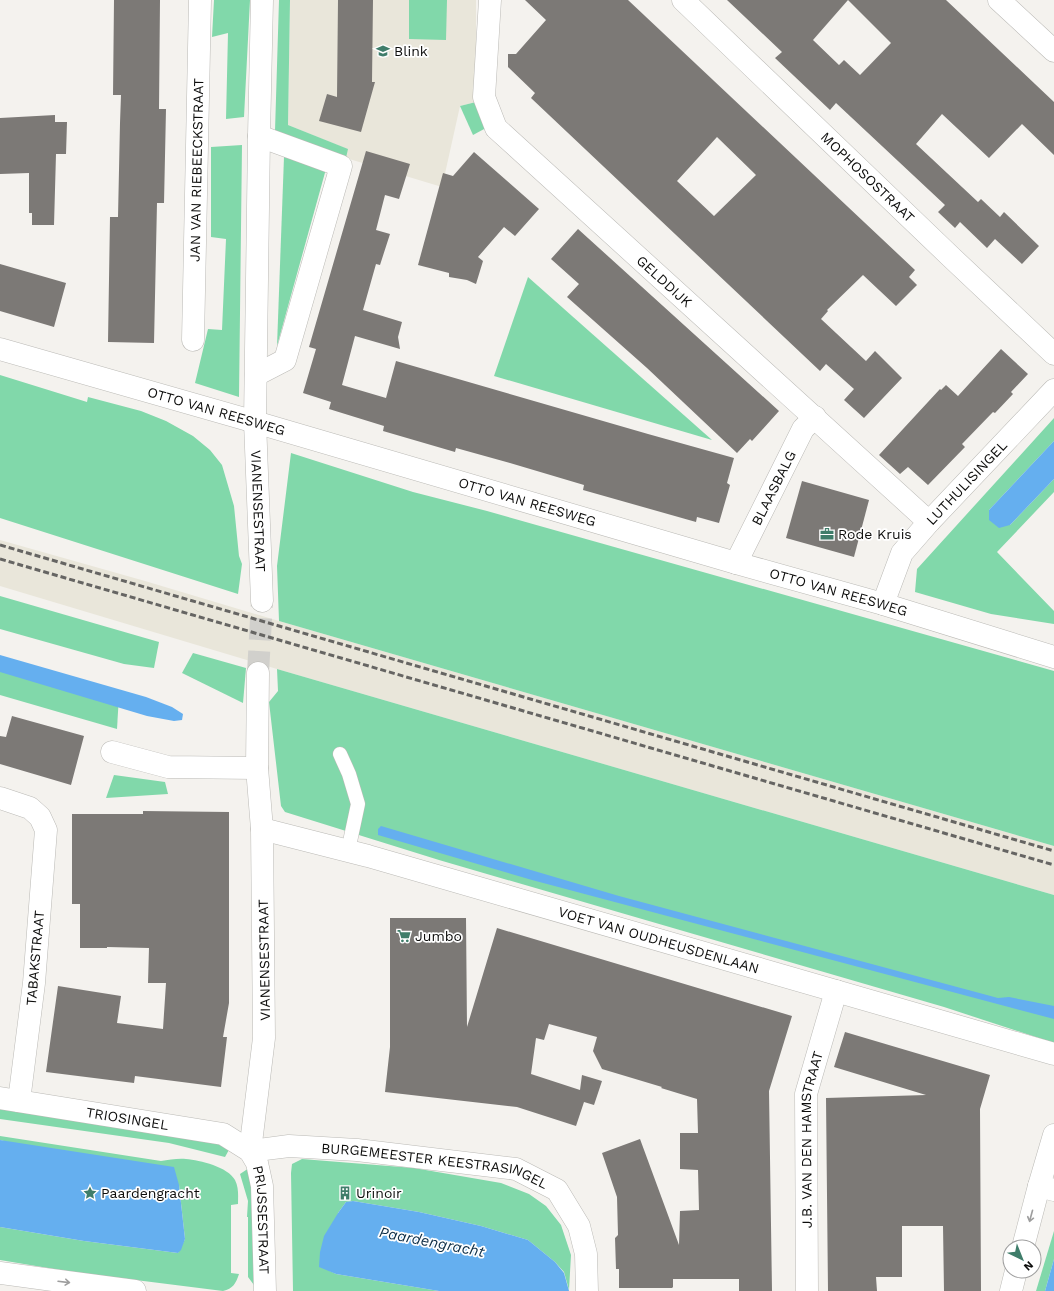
<svg xmlns="http://www.w3.org/2000/svg" width="1054" height="1291" viewBox="0 0 1054 1291" font-family="'Work Sans',sans-serif">
<rect width="100%" height="100%" fill="#f4f2ee"/>
<g fill="#e9e6da">
<polygon points="290,0 476,0 476,102 460,106 442,187 346,158 347,149 288,125"/>
<polygon points="0,540 145,581 279,621 1054,846 1054,895 277,669 0,586"/>
</g>
<g fill="#81d8aa">
<polygon points="214,0 250,0 244,117 226,119 228,33 212,37"/>
<polygon points="279,0 290,0 288,125 348,149 346,158 275,131"/>
<polygon points="409,0 447,0 446,40 409,39"/>
<polygon points="476,102 486,128 473,135 460,106"/>
<polygon points="242,145 239,397 195,383 208,329 222,330 226,239 211,237 211,147"/>
<polygon points="284,157 326,169 277,346"/>
<polygon points="528,277 712,440 494,376"/>
<polygon points="0,375 87,402 88,397 141,411 166,421 193,436 210,450 222,465 234,506 239,556 242,564 238,594 0,518"/>
<polygon points="1054,418 1054,441 989,510 1010,525 1054,479 1054,492 997,552 1054,611 1054,624 991,614 915,592 917,569"/>
<polygon points="291,453 413,492 487,511 1054,671 1054,846 279,621 277,566"/>
<polygon points="0,596 159,642 154,668 124,664 0,629"/>
<polygon points="193,653 246,668 243,703 182,673"/>
<polygon points="0,659 119,695 117,729 0,695"/>
<polygon points="277,669 1054,895 1054,1043 944,1007 439,860 285,812 281,806 269,702 278,691"/>
<polygon points="114,775 165,782 168,794 106,798"/>
<polygon points="0,1105 201,1138 230,1148 225,1157 169,1143 0,1119"/>
<path d="M 0,1136 L 161,1161 C 169,1160 178,1158 186,1159 C 200,1160 228,1167 235,1180 C 239,1188 238,1196 238,1204 L 231,1205 L 231,1273 L 239,1274 C 236,1283 233,1289 223,1291 L 72,1272 L 0,1260 L 0,1227 L 84,1241 L 178,1253 L 185,1239 L 179,1185 L 0,1140 Z"/>
<polygon points="302,1159 414,1168 501,1183 529,1194 546,1206 561,1225 571,1255 569,1290 564,1272 555,1262 528,1240 481,1226 419,1212 353,1201 346,1202 338,1213 330,1271 336,1274 439,1291 293,1291 291,1173 292,1164"/>
<polygon points="249,1168 258,1193 257,1289 248,1277 248,1217 247,1217 248,1201 240,1174"/>
<polygon points="1054,1231 1054,1259 1045,1291 1036,1291"/>
</g>
<g fill="#65afef">
<polygon points="1054,441 1054,479 1010,525 999,528 989,520 989,510"/>
<polygon points="0,655 146,697 172,707 183,714 182,720 174,721 147,716 0,672"/>
<polygon points="381,826 619,896 998,998 1009,997 1054,1006 1054,1019 532,880 378,835 378,829"/>
<polygon points="0,1140 174,1167 179,1185 185,1239 181,1250 178,1253 84,1241 0,1227"/>
<polygon points="353,1201 419,1212 481,1226 528,1240 555,1262 564,1273 569,1291 439,1291 336,1274 319,1267 320,1252 324,1236 338,1213 346,1202"/>
<polygon points="1054,1259 1054,1291 1045,1291"/>
</g>
<g fill="#7c7976" fill-rule="evenodd">
<polygon points="114,0 160,0 159,109 166,109 164,203 157,203 154,343 108,342 110,217 118,217 120,123 121,95 113,95"/>
<polygon points="338,0 373,0 372,82 375,82 361,132 319,121 327,94 337,97"/>
<path d="M 525,0 L 628,0 L 915,270 L 909,277 L 917,285 L 896,306 L 863,275 L 827,310 L 828,311 L 821,319 L 866,361 L 875,351 L 902,378 L 864,418 L 844,400 L 854,389 L 826,364 L 820,371 L 531,98 L 535,93 L 508,67 L 508,54 L 516,54 L 546,20 ZM 717,137 L 756,175 L 714,216 L 677,181 Z"/>
<path d="M 727,0 L 946,0 L 1054,102 L 1054,155 L 1022,124 L 989,158 L 942,114 L 916,144 L 978,202 L 981,199 L 1000,217 L 1004,212 L 1039,246 L 1022,264 L 995,239 L 987,248 L 960,222 L 955,228 L 938,212 L 945,205 L 836,103 L 830,110 L 775,58 L 782,52 ZM 848,0 L 891,43 L 860,75 L 844,60 L 839,65 L 813,40 Z"/>
<polygon points="55,115 55,122 67,122 66,154 56,154 54,225 32,225 32,213 29,213 29,173 0,174 0,118"/>
<polygon points="366,151 410,164 399,199 385,195 376,230 390,234 380,265 376,264 363,310 402,322 398,337 400,349 355,336 342,385 386,398 396,361 648,434 734,458 727,483 730,485 719,523 697,517 696,522 583,490 584,485 510,463 456,448 455,452 383,431 384,426 329,409 331,402 303,393 316,349 309,347"/>
<polygon points="474,152 539,209 515,236 504,227 478,257 483,261 476,284 467,280 449,277 449,273 418,265 443,173 453,176"/>
<polygon points="578,229 779,411 752,441 750,439 737,453 647,368 567,297 579,284 551,259"/>
<polygon points="0,264 66,283 54,327 0,311"/>
<polygon points="1001,349 1028,374 1011,392 1013,394 995,413 993,412 962,444 965,447 928,485 908,467 900,474 879,455 940,389 941,390 946,385 958,396"/>
<polygon points="802,481 869,500 854,557 786,538"/>
<polygon points="12,716 84,736 71,785 0,764 0,736 6,737"/>
<polygon points="143,811 229,812 229,1003 223,1037 227,1037 221,1087 135,1076 134,1083 46,1072 58,986 121,996 117,1023 163,1029 166,983 148,983 149,948 107,947 107,948 80,948 80,904 72,904 72,814 143,814"/>
<polygon points="390,918 466,918 467,1027 497,928 792,1016 769,1091 772,1291 739,1291 739,1279 673,1279 673,1287 672,1288 619,1288 619,1269 616,1269 615,1238 618,1235 617,1197 602,1153 640,1139 679,1245 680,1211 699,1210 698,1170 680,1169 680,1133 698,1133 697,1099 661,1088 662,1087 602,1069 593,1051 597,1037 549,1024 544,1040 536,1038 531,1074 580,1090 582,1075 602,1081 594,1105 584,1102 576,1126 517,1107 385,1092 390,1047"/>
<polygon points="845,1032 990,1075 980,1109 981,1291 944,1291 943,1226 902,1226 902,1277 876,1277 877,1291 828,1291 826,1098 926,1095 834,1067"/>
</g>
<g fill="none" stroke-linecap="round" stroke-linejoin="round">
<polyline stroke="#d1d0cc" stroke-width="22" stroke-dasharray="22 11" stroke-linecap="butt" points="258,673 262,601"/>
<g stroke="#bbbab6" stroke-width="15">
<polyline id="lane" points="340,754 349,774 358,804 348,851"/>
</g>
<g stroke="#bbbab6" stroke-width="23">
<g id="street">
<path id="s1" d="M 490,0 L 484,97 L 496,128 L 929,522"/>
<path id="s2" d="M 683,0 L 951,257 L 1054,354"/>
<polyline points="999,0 1054,51"/>
<path id="s3" d="M 193,340 L 200,0"/>
<polyline points="256,375 285,360 341,166 259,136"/>
<path id="s4" d="M 255,422 L 262,601"/>
<path id="s5" d="M 736,563 L 803,429 L 815,417"/>
<path id="s6" d="M 883,604 L 902,553 L 929,522 L 1054,390"/>
<polyline points="112,752 168,767 257,768"/>
<polyline points="0,798 30,808 40,817 46,830 34,983 19,1101"/>
<path id="s7" d="M 262,829 L 368,856 L 1054,1054"/>
<path id="s8" d="M 0,1098 L 223,1134 L 250,1151 L 257,1163 L 262,1186 L 265,1291"/>
<polyline points="1054,1135 1039,1186 1054,1190"/>
<polyline points="250,1151 264,1038 262,829 257,768 258,673"/>
<path id="s9" d="M 250,1151 L 289,1146 L 357,1150 L 516,1169 L 557,1190 L 579,1226 L 586,1254 L 587,1291"/>
<polyline points="1023,1247 1039,1186"/>
<polyline points="0,1273 135,1291"/>
<path id="s10" d="M 807,1291 L 806,1094 L 836,991"/>
<polyline points="1011,1291 1016,1271"/>
</g>
</g>
<g stroke="#bbbab6" stroke-width="23">
<g id="secondary">
<path id="s11" d="M 0,349 L 255,422 L 736,563 L 883,604 L 1054,657"/>
<polyline points="255,422 259,136 262,0"/>
</g>
</g>
<use href="#lane" stroke="#fff" stroke-width="14"/>
<use href="#street" stroke="#fff" stroke-width="22"/>
<use href="#secondary" stroke="#fff" stroke-width="22"/>
<g stroke="#666563" stroke-width="3" stroke-dasharray="6 3" stroke-linecap="butt">
<polyline points="0,545 1054,851"/>
<polyline points="0,559 1054,865"/>
</g>
</g>
<defs><path id="oneway-shaft" d="M-6 0H5M1.5-3L5.5 0L1.5 3" fill="none" stroke-width="1.6" stroke-linecap="round" stroke-linejoin="round"/></defs>
<g stroke="#9e9e9e">
<use href="#oneway-shaft" transform="translate(1031 1216) rotate(105)"/>
<use href="#oneway-shaft" transform="translate(64 1282) rotate(7)"/>
</g>
<defs>
<g id="school-bare" transform="scale(1.08)"><path d="M0-5L7-2L0 1L-7-2ZM-4 1L0 2.5L4 1V4Q0 6-4 4Z" fill="#3f7d6a" stroke="#fff" stroke-width="2.5" paint-order="stroke"/></g>
<g id="office-bare" transform="scale(1.08)"><path d="M-6-3h4V-5.5h4V-3h4V5H-6ZM-1-4.5V-3h2v-1.5ZM-6 0V1H6V0Z" fill="#3f7d6a" stroke="#fff" stroke-width="2.5" paint-order="stroke"/></g>
<g id="supermarket-bare" transform="scale(1.08)"><path d="M-6-5.5h2.5l.6 2H6L4.5 2H-2.5L-4.4-4H-6ZM-1.5 3.2a1.3 1.3 0 1 0 .1 0ZM3 3.2a1.3 1.3 0 1 0 .1 0Z" fill="#3f7d6a" stroke="#fff" stroke-width="2.5" paint-order="stroke"/></g>
<g id="sight-bare" transform="scale(1.08)"><path d="M0-6L1.8-2.2L6-1.7L2.9 1.2L3.7 5.4L0 3.3L-3.7 5.4L-2.9 1.2L-6-1.7L-1.8-2.2Z" fill="#3f7d6a" stroke="#fff" stroke-width="2.5" paint-order="stroke"/></g>
<g id="building-bare" transform="scale(1.08)"><path d="M-4-6H4V6H1V3H-1V6H-4ZM-2.5-4.3h1.7v1.8h-1.7ZM.8-4.3h1.7v1.8H.8ZM-2.5-1h1.7V.8h-1.7ZM.8-1h1.7V.8H.8Z" fill="#3f7d6a" stroke="#fff" stroke-width="2.5" paint-order="stroke"/></g>
</defs>
<g fill-rule="evenodd">
<use href="#school-bare" x="383" y="51"/>
<use href="#office-bare" x="827" y="534"/>
<use href="#supermarket-bare" x="404" y="936"/>
<use href="#sight-bare" x="90" y="1193"/>
<use href="#building-bare" x="345" y="1193"/>
</g>
<g text-anchor="middle" stroke-width="3.5" stroke-linejoin="round" paint-order="stroke">
<g font-size="14" fill="#0d0d0c" stroke="#fff" text-anchor="start">
<text x="394" y="56">Blink</text>
<text x="838" y="539">Rode Kruis</text>
<text x="415" y="941">Jumbo</text>
<text x="101" y="1198">Paardengracht</text>
<text x="356" y="1198">Urinoir</text>
</g>
<g font-size="14" fill="#0d0d0c" stroke="#fff">
<text dy="5" stroke="none"><textPath href="#s3" startOffset="170">JAN VAN RIEBEECKSTRAAT</textPath></text>
<text dy="5" stroke="none"><textPath href="#s2" startOffset="256">MOPHOSOSTRAAT</textPath></text>
<text dy="5" stroke="none"><textPath href="#s1" startOffset="358">GELDDIJK</textPath></text>
<text dy="5" stroke="none"><textPath href="#s11" startOffset="225">OTTO VAN REESWEG</textPath></text>
<text dy="5" stroke="none"><textPath href="#s6" startOffset="150">LUTHULISINGEL</textPath></text>
<text dy="5" stroke="none"><textPath href="#s5" startOffset="84">BLAASBALG</textPath></text>
<text dy="5" stroke="none"><textPath href="#s11" startOffset="549">OTTO VAN REESWEG</textPath></text>
<text dy="5" stroke="none"><textPath href="#s4" startOffset="89">VIANENSESTRAAT</textPath></text>
<text dy="5" stroke="none"><textPath href="#s11" startOffset="873">OTTO VAN REESWEG</textPath></text>
<text dy="5" stroke="none"><textPath href="#s7" startOffset="412">VOET VAN OUDHEUSDENLAAN</textPath></text>
<text transform="translate(35 958) rotate(-85)" y="5">TABAKSTRAAT</text>
<text transform="translate(264 960) rotate(-91)" y="5">VIANENSESTRAAT</text>
<text dy="5" stroke="none"><textPath href="#s8" startOffset="129">TRIOSINGEL</textPath></text>
<text dy="5" stroke="none"><textPath href="#s10" startOffset="152">J.B. VAN DEN HAMSTRAAT</textPath></text>
<text dy="5" stroke="none"><textPath href="#s9" startOffset="187">BURGEMEESTER KEESTRASINGEL</textPath></text>
<text dy="5" stroke="none"><textPath href="#s8" startOffset="329">PRIJSSESTRAAT</textPath></text>
</g>
<g font-size="15" font-style="italic" fill="#0c2c45" stroke="#fff">
<text transform="translate(432 1242) rotate(11)" y="5">Paardengracht</text>
</g>
</g>
<g transform="translate(1022 1259) rotate(137)"><circle r="19" fill="#ffffff" stroke="#9e9e9e"/>
<path d="M0-3L7 15L0 10L-7 15Z" fill="#3f7d6a"/>
<text y="-6" font-size="11" font-weight="bold" text-anchor="middle" fill="#0d0d0c">N</text>
</g>
</svg>
